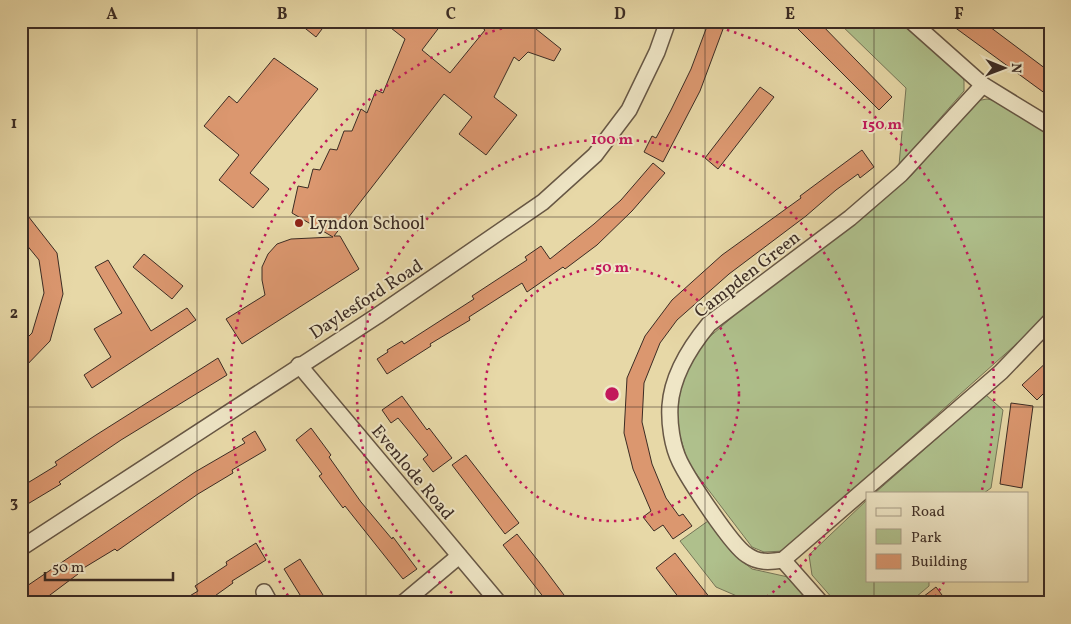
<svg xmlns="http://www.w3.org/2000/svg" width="1071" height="624" viewBox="0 0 1071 624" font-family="Vollkorn,serif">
<rect width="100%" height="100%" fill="#e7d8a7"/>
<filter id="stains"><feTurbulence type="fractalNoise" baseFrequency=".004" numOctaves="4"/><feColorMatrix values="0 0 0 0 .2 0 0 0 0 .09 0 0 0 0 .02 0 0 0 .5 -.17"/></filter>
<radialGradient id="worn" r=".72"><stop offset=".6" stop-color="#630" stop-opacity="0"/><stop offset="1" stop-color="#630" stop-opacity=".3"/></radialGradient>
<g fill="#afc08c" stroke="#767658">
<polygon points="837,21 903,21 961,71 964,81 964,91 899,165 906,88"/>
<polygon points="987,99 1002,102 1050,132 1050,314 784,551 764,552 752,547 688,463 677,426 679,381 698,347 768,286 911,176 976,101"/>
<polygon points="986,395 1003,410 991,488 984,493 875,493"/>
<polygon points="867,500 867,580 929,580 929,586 909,603 828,603 833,599 812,575 809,555"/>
<polygon points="708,521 732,553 752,569 788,577 812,603 753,603 716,587 680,541"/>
</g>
<g fill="#db976f" stroke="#3c2c24">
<polygon points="296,21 328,21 316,37"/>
<polygon points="382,21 444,21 422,50 450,73 485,30 474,21 526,21 561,49 554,61 528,52 519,61 514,57 494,97 517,115 486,155 459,134 472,117 444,94 334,236 340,236 359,269 242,344 226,319 265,295 262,280 262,267 268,254 277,244 291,239 333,237 292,213 298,186 308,188 313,169 320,170 330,149 337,150 344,131 352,131 361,109 367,113 376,90 383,93 405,39"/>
<polygon points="709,21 726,21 700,91 663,162 644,152 652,136 656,138 671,110 691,69"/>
<polygon points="790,21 818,21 892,97 879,110"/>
<polygon points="946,21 982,21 1050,72 1050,97"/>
<polygon points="274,58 318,89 250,173 269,189 253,208 219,180 239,155 204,126 229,96 237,103"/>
<polygon points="760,87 774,97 718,169 705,158"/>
<polygon points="862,150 874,167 860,178 858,174 836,190 806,216 729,274 677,320 660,343 644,383 642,422 652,464 666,498 679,516 683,514 692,526 673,539 663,525 654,531 643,517 651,511 633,469 624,433 627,378 645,336 672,300 722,255 801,198 800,196"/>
<polygon points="653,163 665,173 632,211 597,245 565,269 563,267 527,292 522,283 469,317 470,320 430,344 431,346 387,374 377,359 388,352 387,350 402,341 404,344 474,299 472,296 527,260 525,257 541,246 550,259 594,224 621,200"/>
<polygon points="21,207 57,253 63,294 50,341 21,371 21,344 32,333 44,293 39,260 21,238"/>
<polygon points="144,254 183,286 172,299 133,267"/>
<polygon points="108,260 151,331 187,308 196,320 92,388 84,375 111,357 94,329 122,313 95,267"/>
<polygon points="218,358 227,375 121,440 59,482 61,484 21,508 21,487 57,465 55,462 96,435"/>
<polygon points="1050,359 1050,387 1037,400 1022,385"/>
<polygon points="402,396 427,430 429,428 452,458 433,472 423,459 428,455 412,435 398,418 391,423 382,410"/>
<polygon points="1011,403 1033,406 1022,488 1000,484"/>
<polygon points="311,428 331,455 329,457 361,502 392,539 393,537 417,569 403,579 345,506 343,508 319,476 322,474 296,440"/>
<polygon points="255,431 266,450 232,470 233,473 198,494 117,551 115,549 77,572 78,574 46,598 38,603 21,603 21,590 195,472 245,443 242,439"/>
<polygon points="466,455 519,523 505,534 452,465"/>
<polygon points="517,534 543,567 570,603 548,603 503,545"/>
<polygon points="256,543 266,560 232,581 233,583 205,603 178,603 198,591 195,586 227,565 226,562"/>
<polygon points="675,553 685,566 714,603 683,603 666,581 656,568"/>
<polygon points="300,559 318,587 328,603 305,603 284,569"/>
<polygon points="936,587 948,603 915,603"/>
</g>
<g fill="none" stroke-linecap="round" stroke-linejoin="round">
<g stroke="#675745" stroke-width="18">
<g id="street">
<polyline points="911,21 983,85"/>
<path d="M 1050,126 L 983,85 L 901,174 L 850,218 L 709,324 C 690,347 672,375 670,406 C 669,423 672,446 680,462 C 689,480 732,546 747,555 C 758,563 770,562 783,560 L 1001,372 L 1050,321"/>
<polyline points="299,365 499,603"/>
<polyline points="21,548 377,316 543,202 595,155 629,110 657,52 668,21"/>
<polyline points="783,560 821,603"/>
<polyline points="264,592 270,603"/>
<polyline points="403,603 459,556"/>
</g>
</g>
<use href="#street" stroke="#efe6c6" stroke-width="15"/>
</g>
<path fill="none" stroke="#3c2c24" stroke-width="1" stroke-opacity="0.55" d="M 197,21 L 197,603M 366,21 L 366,603M 535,21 L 535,603M 705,21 L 705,603M 874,21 L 874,493M 21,217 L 1050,217M 21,407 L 1050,407M 874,580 L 874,603"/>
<g fill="none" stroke="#c2185b" stroke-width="2.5" stroke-dasharray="2.5 5">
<circle cx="612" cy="394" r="127"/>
<path d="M464 602A255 255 0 1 1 760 602"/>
<path d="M944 582A382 382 0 0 1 932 602M292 602A382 382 0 0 1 526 22M698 22A382 382 0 0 1 982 490"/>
</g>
<circle fill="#8f2418" stroke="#efe6c6" stroke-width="2" cx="299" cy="223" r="5"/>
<g text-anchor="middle" stroke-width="4" stroke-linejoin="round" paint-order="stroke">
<g font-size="18" fill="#3c2c24" stroke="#efe6c6" text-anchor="start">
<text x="309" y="229">Lyndon School</text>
</g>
<g font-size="18" fill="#3c2c24" stroke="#efe6c6">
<text transform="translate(747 274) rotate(-38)" y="6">Campden Green</text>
<text transform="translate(366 299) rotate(-33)" y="6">Daylesford Road</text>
<text transform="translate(413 472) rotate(50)" y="6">Evenlode Road</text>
</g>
</g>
<circle cx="612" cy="394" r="8" fill="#c2185b" stroke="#efe6c6" stroke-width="2.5"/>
<g font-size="15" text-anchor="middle" font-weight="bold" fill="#c2185b" stroke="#efe6c6" stroke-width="4" stroke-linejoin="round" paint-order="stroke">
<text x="882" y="129">150 m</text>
<text x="612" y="144">100 m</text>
<text x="612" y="272">50 m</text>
</g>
<rect width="1071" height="624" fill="none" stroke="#e7d8a7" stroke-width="55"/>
<rect x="866" y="492" width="162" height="90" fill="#efe6c6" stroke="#a79c85"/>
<rect x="876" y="508" width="25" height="8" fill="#efe6c6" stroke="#a79c85"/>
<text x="911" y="516" font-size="15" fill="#3c2c24">Road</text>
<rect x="876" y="529" width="25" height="15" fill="#afc08c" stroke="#a79c85"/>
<text x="911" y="542" font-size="15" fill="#3c2c24">Park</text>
<rect x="876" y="554" width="25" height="15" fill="#db976f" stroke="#a79c85"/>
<text x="911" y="566" font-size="15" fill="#3c2c24">Building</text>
<g transform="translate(1004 68) rotate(91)" stroke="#efe6c6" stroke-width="4" paint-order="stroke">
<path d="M0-4L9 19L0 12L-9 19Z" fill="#3c2c24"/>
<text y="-8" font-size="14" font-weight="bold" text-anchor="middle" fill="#3c2c24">N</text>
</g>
<path d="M45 572v8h128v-8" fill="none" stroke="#3c2c24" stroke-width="2.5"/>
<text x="52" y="572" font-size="15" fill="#3c2c24" stroke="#efe6c6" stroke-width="4" paint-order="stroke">50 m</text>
<rect x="28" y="28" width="1016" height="568" fill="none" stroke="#3c2c24" stroke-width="2"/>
<g font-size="16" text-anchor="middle" font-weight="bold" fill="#3c2c24">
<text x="112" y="19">A</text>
<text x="282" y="19">B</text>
<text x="451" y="19">C</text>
<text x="620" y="19">D</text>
<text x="790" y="19">E</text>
<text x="959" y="19">F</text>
<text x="14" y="128">1</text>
<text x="14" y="318">2</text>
<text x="14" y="507">3</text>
</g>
<rect width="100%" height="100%" filter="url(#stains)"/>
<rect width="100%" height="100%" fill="url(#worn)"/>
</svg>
